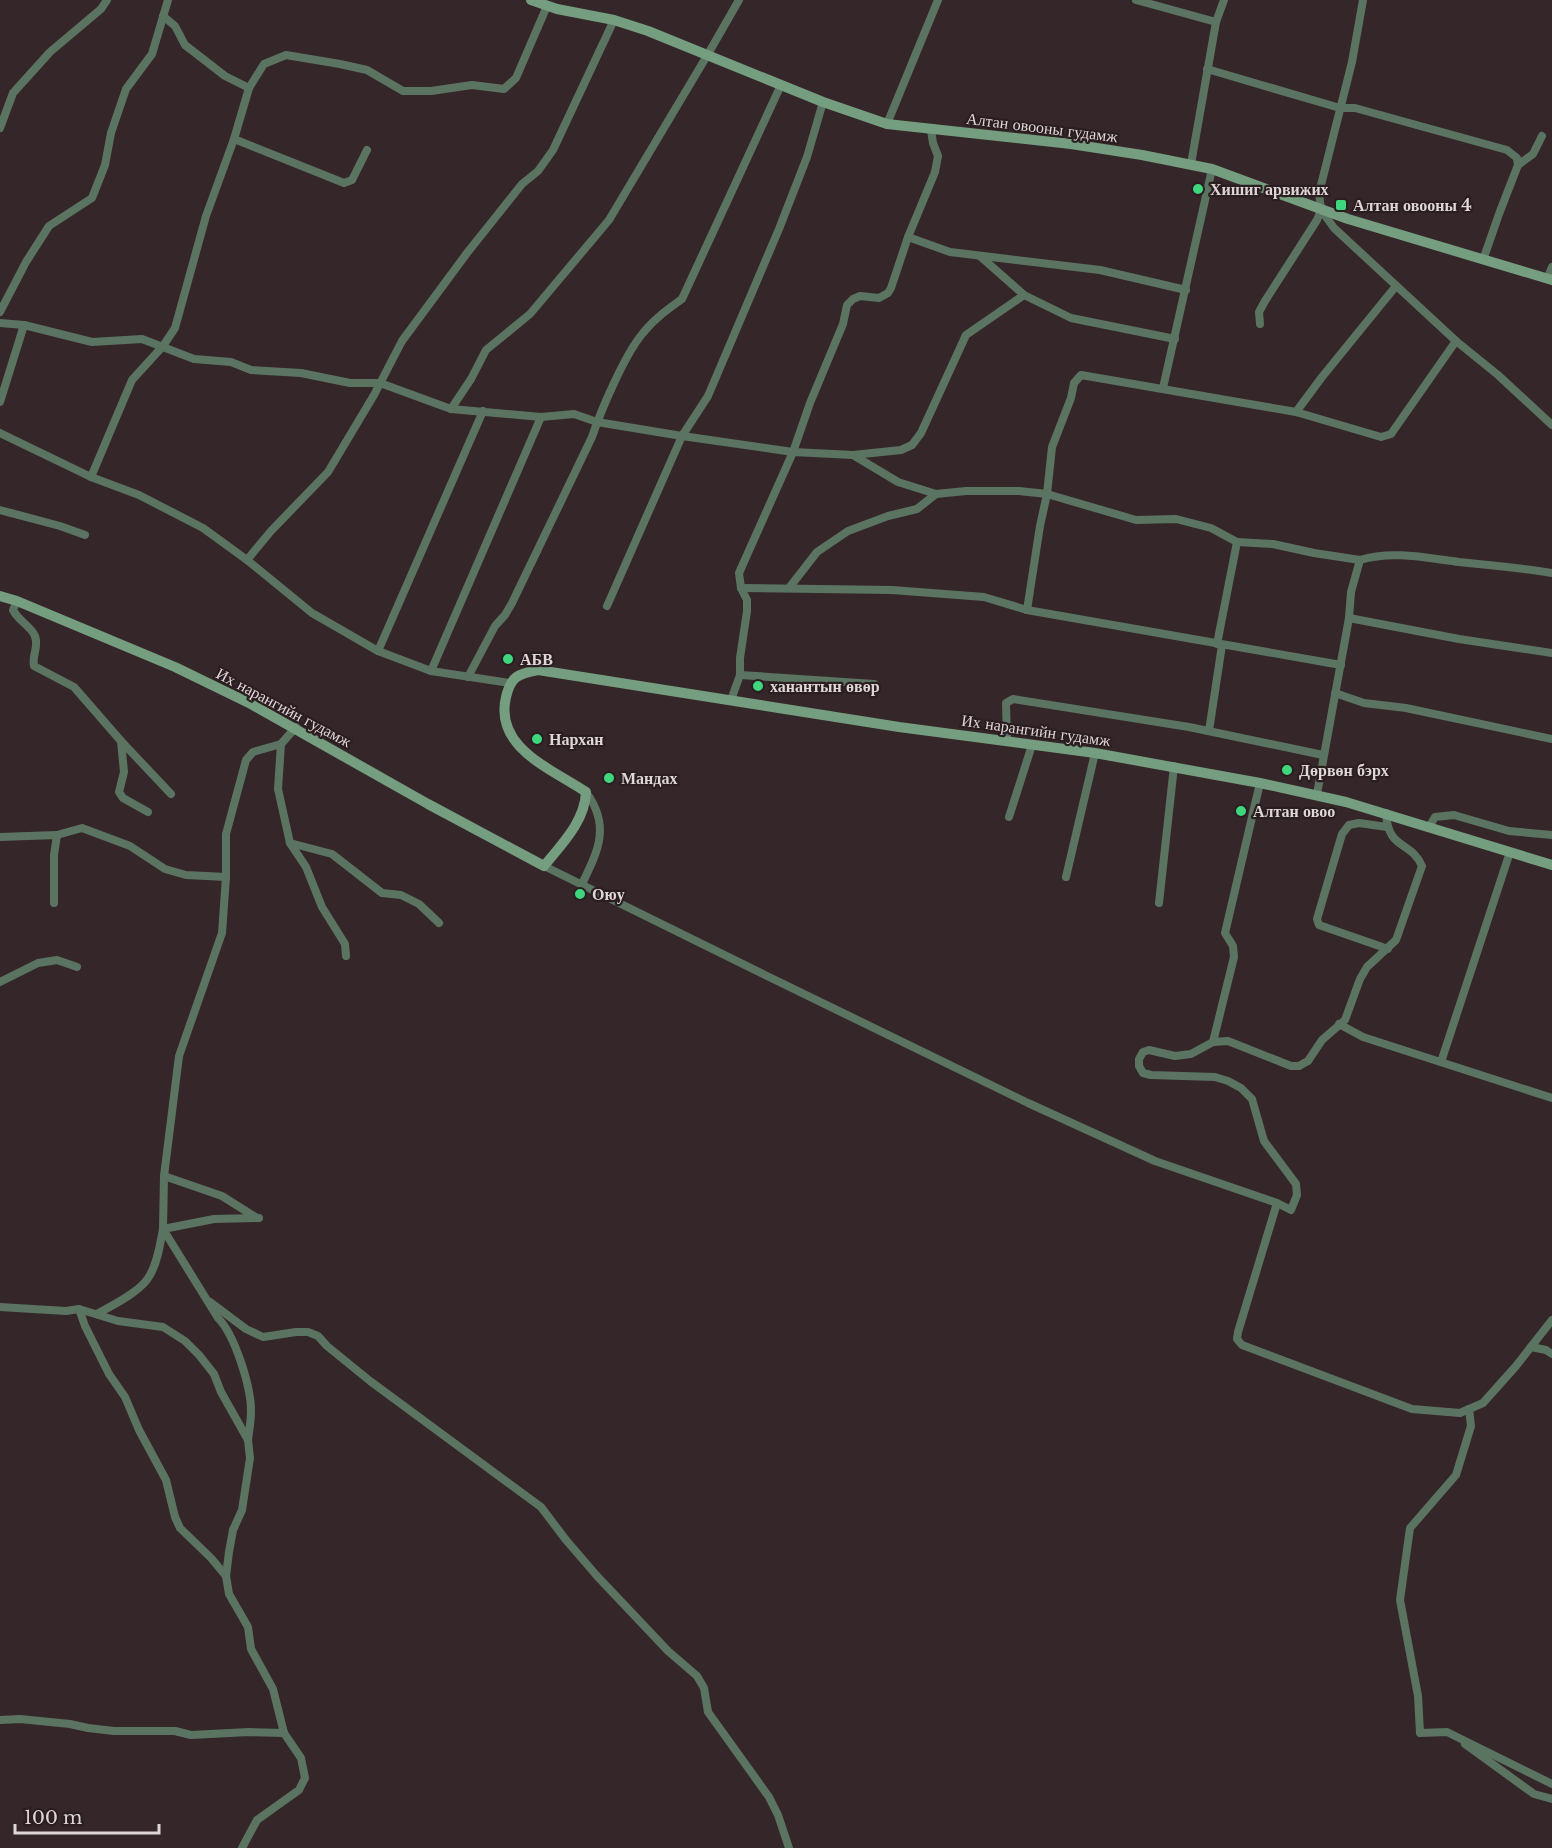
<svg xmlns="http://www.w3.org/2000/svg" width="1552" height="1848" viewBox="0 0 1552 1848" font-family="'Libre Baskerville',serif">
<rect width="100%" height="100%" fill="#352729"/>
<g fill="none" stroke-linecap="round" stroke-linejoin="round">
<g stroke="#5b7462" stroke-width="8">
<polyline points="1136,0 1216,22"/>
<polyline points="1363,0 1352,62 1319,193 1321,210 1334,228 1456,341 1498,375 1552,425"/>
<polyline points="163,16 175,26 185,45 225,76 249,88"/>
<polyline points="1207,69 1340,108 1355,108 1507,150 1517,158 1518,165 1499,214 1483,260"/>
<polyline points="887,124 938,0"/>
<polyline points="0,128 13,93 50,52 101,9 107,0"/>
<polyline points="234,139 344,183 352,180 367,150"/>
<polyline points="1191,164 1216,22 1224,0"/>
<polyline points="1518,165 1533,154 1542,136"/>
<polyline points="908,237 950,252 1100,270 1186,290"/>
<polyline points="981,257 1024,295 1071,318 1175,339"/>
<polyline points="1547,279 1552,267"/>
<polyline points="0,312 26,262 49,226 92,198 105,165 111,133 126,89 152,54 168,0"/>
<polyline points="0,323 24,325 92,342 142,339 194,359 231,362 251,370 301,373 350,383 380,383 451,409 541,417 574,414 597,422 682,436 793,452 853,455 898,482 936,494 966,491 1019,491 1047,494 1136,520 1176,519 1211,528 1237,542 1273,544 1314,553 1360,560"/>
<polyline points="1260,324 1259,312 1265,301 1317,220 1321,210"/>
<polyline points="1163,388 1212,169"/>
<polyline points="0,402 24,325"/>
<polyline points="451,409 471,379 486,350 530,314 609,220 708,54 739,0"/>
<polyline points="1296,412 1322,377 1396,286"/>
<polyline points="0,433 91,477 139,495 203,528 247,560 312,613 378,651 431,671 510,683"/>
<polyline points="853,455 901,450 912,445 921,433 966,335 1024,295"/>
<polyline points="91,477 132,380 163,346 175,328 206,216 234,139 249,88 264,64 286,55 340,64 367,70 403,91 431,91 472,85 504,89 516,78 547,6"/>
<polyline points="0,510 60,526 85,535"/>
<polyline points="247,560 271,531 328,472 374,395 402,341 467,253 522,184 538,171 553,150 614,20"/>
<polyline points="741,588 892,590 984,597 1027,610 1341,665"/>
<polyline points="789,588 817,552 848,531 888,516 917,509 936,494"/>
<path d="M 17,601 L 13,610 C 18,621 36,629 36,641 C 37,650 32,657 34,666 L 74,687 L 121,741"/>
<polyline points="607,606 682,436 708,396 779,229 807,157 823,102"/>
<polyline points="1027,610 1040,526 1047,494 1052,447 1071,398 1074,383 1081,375 1296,412 1381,437 1391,434 1456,341"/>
<polyline points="1349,618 1459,639 1552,653"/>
<polyline points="1217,644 1237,542"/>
<polyline points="378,651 483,411"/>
<polyline points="431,671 541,417"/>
<polyline points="740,675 874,684"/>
<path d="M 468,677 L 495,626 L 505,615 L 512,603 L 592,437 C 601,410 625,354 643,333 C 654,319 668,309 682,299 L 781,85"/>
<polyline points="1335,693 1364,703 1406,708 1552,739"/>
<polyline points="731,700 740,675 740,658 747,611 747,600 741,588 739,573 793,452 810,403 843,324 847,305 853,299 860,296 879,298 888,293 891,288 908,237 935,172 938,156 933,143 931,130"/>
<polyline points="296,727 281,744 278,789 290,843 332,854 382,893 401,895 419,904 439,923"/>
<polyline points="1209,731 1222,645"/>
<polyline points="1007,741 1006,703 1013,699 1189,727 1323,755"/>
<path d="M 1317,794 L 1349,618 L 1351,592 L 1360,560 C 1392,550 1427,558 1459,562 C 1490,565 1521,568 1552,573"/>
<polyline points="148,812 123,798 119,792 124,772 121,741 171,794"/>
<polyline points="1009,817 1032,745"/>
<polyline points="1387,827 1359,823 1349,825 1342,834 1317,919 1319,925 1388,949"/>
<polyline points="1429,827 1435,817 1454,815 1509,831 1552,835"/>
<polyline points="57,835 82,828 130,846 165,869 186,875 226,877"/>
<polyline points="0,837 57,835 54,855 54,903"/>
<polyline points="290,843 306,867 322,907 345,944 346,956"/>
<path d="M 544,866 L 765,975 L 1028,1103 L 1155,1161 L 1277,1203 L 1291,1210 L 1297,1195 L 1296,1184 L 1264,1141 L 1252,1099 L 1241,1088 L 1228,1081 L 1215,1077 L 1151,1075 L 1143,1073 L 1139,1066 L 1139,1059 L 1143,1052 L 1149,1050 L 1175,1056 L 1191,1054 L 1213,1042 L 1228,1041 L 1291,1066 L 1299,1066 L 1308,1061 L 1322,1040 L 1345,1020 L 1360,979 L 1367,967 L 1396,940 L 1422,866 C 1411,840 1388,851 1386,813"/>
<polyline points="1066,877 1095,753"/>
<path d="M 582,884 C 598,851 611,826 586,792"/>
<polyline points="1159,903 1174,766"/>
<polyline points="0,982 38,963 57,960 77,967"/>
<polyline points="1339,1024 1363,1037 1552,1098"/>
<polyline points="1213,1042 1234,957 1233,946 1225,933 1260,783"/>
<polyline points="1441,1062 1510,852"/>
<polyline points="164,1176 222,1196 257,1218"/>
<polyline points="1277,1203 1238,1332 1237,1339 1242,1345 1412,1409 1460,1413 1483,1403 1516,1366 1552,1320"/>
<polyline points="210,1302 246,1329 263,1337 296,1332 308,1332 318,1336 327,1346 370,1381 541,1507 566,1540 597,1576 668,1651 697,1676 704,1688 708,1712 769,1797 778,1815 789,1848"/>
<polyline points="0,1307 66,1311 79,1309 118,1321 163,1327 185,1341 199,1355 214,1374 221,1392 248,1440 250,1458 242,1510 233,1530 229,1552 226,1576 229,1594 248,1627 251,1649 273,1689 284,1733 301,1758 305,1778 299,1790 257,1820 242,1848"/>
<polyline points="79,1309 85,1326 109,1374 125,1397 139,1430 166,1480 175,1517 180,1528 211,1558 226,1576"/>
<path d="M 97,1314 C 113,1305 142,1291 150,1275 C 158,1261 160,1244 163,1229 L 214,1219 L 259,1218"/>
<polyline points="1531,1347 1546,1350 1552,1354"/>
<polyline points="1469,1409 1471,1426 1456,1475 1410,1528 1400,1600 1418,1696 1420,1733 1447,1732 1552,1784"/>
<path d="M 248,1440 C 249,1431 251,1421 251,1411 C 251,1387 235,1335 218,1318 L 163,1229 L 164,1176 L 179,1056 L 222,933 L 226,877 L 226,834 L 246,760 L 253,752 L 281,744"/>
<polyline points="0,1720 20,1719 70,1724 88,1728 114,1731 175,1731 191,1735 249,1732 284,1733"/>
<polyline points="1465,1744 1534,1794 1552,1799"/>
</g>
<g stroke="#759d7f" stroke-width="10">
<polyline points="531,0 557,9 614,20 648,31 823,102 887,124 1071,144 1142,155 1212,169 1348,219 1552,280"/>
<path d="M 0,596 L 17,601 L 175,667 L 249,703 L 428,804 L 544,866 C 562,844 585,821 586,792 C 552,769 494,748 506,697 C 511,676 518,674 538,670 L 899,727 L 1095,753 L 1260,783 L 1346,802 L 1552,865"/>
</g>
</g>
<g fill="#3fd77d" stroke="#2b1e20" stroke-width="2">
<circle cx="1198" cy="189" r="6"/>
<rect x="1335" y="199" width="12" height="12" rx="3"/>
<circle cx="508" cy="659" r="6"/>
<circle cx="758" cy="686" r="6"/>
<circle cx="537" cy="739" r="6"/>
<circle cx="1287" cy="770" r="6"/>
<circle cx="609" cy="778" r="6"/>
<circle cx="1241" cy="811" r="6"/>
<circle cx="580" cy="894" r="6"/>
</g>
<g text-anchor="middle" stroke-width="4.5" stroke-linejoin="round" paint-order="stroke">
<g font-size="16" fill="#dfd6d7" stroke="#2b1e20">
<text transform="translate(1042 127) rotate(7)" y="6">Алтан овооны гудамж</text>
<text transform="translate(284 707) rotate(28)" y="6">Их нарангийн гудамж</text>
<text transform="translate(1036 730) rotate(8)" y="6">Их нарангийн гудамж</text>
</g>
<g font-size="16" font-weight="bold" fill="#dfd6d7" stroke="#2b1e20" text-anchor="start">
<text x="1210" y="195">Хишиг арвижих</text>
<text x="1353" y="211">Алтан овооны 4</text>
<text x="520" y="665">АБВ</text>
<text x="770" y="692">ханантын өвөр</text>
<text x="549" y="745">Нархан</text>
<text x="1299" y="776">Дөрвөн бэрх</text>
<text x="621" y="784">Мандах</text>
<text x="1253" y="817">Алтан овоо</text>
<text x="592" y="900">Оюу</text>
</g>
</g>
<path d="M15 1824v9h144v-9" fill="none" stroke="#dfd6d7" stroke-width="3"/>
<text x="24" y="1824" font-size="18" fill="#dfd6d7" stroke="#2b1e20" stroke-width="4.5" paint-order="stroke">100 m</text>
</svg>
